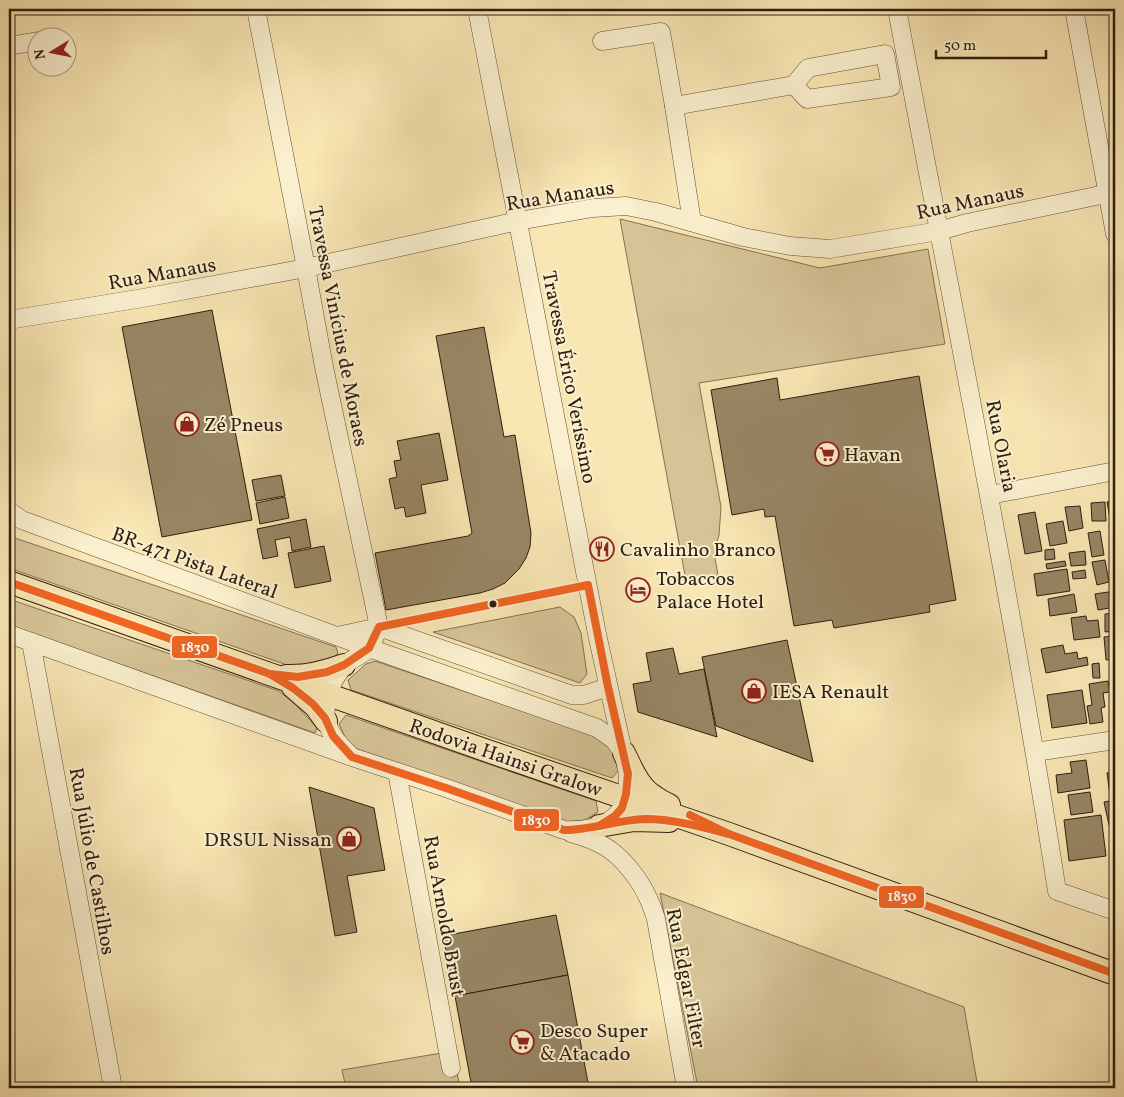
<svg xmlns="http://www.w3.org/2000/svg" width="1124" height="1097" viewBox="0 0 1124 1097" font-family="Vollkorn,serif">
<rect width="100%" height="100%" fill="#f8e6b3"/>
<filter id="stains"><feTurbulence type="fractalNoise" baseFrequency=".004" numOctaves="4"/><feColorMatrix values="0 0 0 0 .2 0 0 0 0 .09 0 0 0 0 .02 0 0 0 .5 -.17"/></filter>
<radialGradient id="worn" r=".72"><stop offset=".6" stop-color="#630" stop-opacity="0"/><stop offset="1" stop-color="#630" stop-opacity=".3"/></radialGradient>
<g fill="#d6c497" stroke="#837153">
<polygon points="620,219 820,268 928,249 945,344 699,383 721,507 719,535 714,553 718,575 686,581"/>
<polygon points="9,536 336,647 338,653 332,660 323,666 287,665 9,568"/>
<polygon points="9,599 279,691 296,705 317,728 315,733 9,625"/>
<polygon points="560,607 574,617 581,633 587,674 580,683 433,632"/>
<polygon points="375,661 602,738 613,750 618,771 612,778 351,690 348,680 366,664"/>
<polygon points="346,715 596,801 598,812 585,820 567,822 357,749 346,739 339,724"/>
<polygon points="660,893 964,1007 978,1088 698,1088"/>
<polygon points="453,1051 460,1088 346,1088 342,1070"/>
</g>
<g fill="#988664" stroke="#301e0f">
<polygon points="212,310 252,520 162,537 122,327"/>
<polygon points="484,327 504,437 515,435 531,533 530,547 526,558 519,569 505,583 493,589 480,593 386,610 375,553 468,536 472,533 436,336"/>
<polygon points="919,376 956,600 929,605 930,612 834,628 832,620 794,626 775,516 765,517 764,509 732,515 711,390 777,378 780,400"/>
<polygon points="439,433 448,480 421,485 426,513 406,517 404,507 395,509 389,479 397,477 394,461 401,460 397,441"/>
<polygon points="281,475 285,496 256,501 252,480"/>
<polygon points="285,497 289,518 260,524 256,503"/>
<polygon points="1115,501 1115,523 1111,524 1107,502"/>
<polygon points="1105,502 1106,521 1092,521 1091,503"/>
<polygon points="1080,506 1083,528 1069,531 1065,507"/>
<polygon points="1035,512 1042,551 1025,554 1018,515"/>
<polygon points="306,519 311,547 292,551 290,537 275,540 278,556 263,559 257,529"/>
<polygon points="1063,521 1067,543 1050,546 1046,524"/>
<polygon points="1100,531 1104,555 1092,557 1088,533"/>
<polygon points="324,546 331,581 295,588 288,553"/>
<polygon points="1054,549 1055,559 1045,560 1045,550"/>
<polygon points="1085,551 1086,565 1071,566 1069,553"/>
<polygon points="1111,559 1115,559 1115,579 1112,579"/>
<polygon points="1105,560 1109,582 1097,585 1092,562"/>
<polygon points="1065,561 1066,566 1047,569 1046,564"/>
<polygon points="1067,569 1070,591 1037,596 1034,574"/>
<polygon points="1085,570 1086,578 1073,579 1072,572"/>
<polygon points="1115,591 1115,607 1098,610 1095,594"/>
<polygon points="1074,594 1077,612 1050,616 1048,599"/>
<polygon points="1115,613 1115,631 1105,632 1105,614"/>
<polygon points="1086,616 1087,621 1098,620 1100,637 1074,640 1071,618"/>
<polygon points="1115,636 1115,648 1112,649 1113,659 1106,660 1104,637"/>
<polygon points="787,640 813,762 716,726 702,657"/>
<polygon points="1063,645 1065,654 1077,652 1078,659 1087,657 1088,665 1046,673 1041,649"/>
<polygon points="673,648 679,674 704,669 717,737 638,712 633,684 651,681 646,653"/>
<polygon points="1099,663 1100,678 1093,678 1092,664"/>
<polygon points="1108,681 1110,692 1103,693 1105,707 1101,708 1103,722 1090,724 1087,706 1092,705 1089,684"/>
<polygon points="1082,690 1087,723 1052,728 1047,695"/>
<polygon points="1086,760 1090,788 1058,793 1056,775 1072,773 1070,762"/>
<polygon points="1115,772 1115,794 1110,795 1107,773"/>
<polygon points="309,787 374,808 385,870 347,876 357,932 335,936"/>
<polygon points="1090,792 1093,812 1071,815 1068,795"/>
<polygon points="1115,800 1115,824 1109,825 1104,802"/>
<polygon points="1101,815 1106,856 1069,861 1064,820"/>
<polygon points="1115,851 1115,885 1113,886 1110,852"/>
<polygon points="556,915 568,975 455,996 443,936"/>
<polygon points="568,975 589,1088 472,1088 455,996"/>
</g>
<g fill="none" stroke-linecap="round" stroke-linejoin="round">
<g stroke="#625038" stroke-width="19">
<g id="minor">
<path d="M 256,9 L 306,268 L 324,367 L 379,627 C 376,633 373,643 369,648 C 362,656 350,659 344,666 C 331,680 322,705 327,723 C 331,736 340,746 349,754"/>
<path d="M 897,9 C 952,303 1011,596 1057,891 L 1115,911"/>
<polyline points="1074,9 1115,234"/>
<polyline points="602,41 661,32 674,106 692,222"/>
<polyline points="9,46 38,41"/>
<polyline points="674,106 794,85 808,68 885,54 891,87 807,99 794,85"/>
<polyline points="9,320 143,298 306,268 518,221 593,208 626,206 656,212 743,237 790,246 830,249 939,231 967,223 1115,192"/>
<polyline points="990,495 1115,471"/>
<polyline points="9,511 22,520 369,648 597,728 614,740 622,751"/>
<path d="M 9,634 L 352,757 L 446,788 L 564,830 C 582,831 607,828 619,812 C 627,802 628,787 628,774 L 597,634 L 477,9"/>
<polyline points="337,636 379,627 572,695 584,695 608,687"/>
<polyline points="31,642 113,1088"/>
<polyline points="1035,752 1115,740"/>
<polyline points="397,772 451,1068"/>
<path d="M 571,833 C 582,836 594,840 604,846 C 622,856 641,881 649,900 C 652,906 654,913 656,919 L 686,1088"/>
</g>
</g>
<g stroke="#301e0f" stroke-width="24">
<g id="major">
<polyline points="9,582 482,749 729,834 1115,974"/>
<path d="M 286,676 C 307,677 325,672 344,665"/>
<polyline points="293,687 316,707 326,721"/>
<path d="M 624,753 C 632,769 639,788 655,797 C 659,800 665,803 669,805"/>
<polyline points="599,826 634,820 669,821"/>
</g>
</g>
<use href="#minor" stroke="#faefce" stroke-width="18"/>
<use href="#major" stroke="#f8e6b3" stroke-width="22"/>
<g stroke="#faefce" stroke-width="11">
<g id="bus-1">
<path d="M 9,582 L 270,674 L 293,688 L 313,704 L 325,718 L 333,736 L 352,757 L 446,788 L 564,830 C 591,830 617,820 645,819 C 673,819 702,827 729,834"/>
<polyline points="270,674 298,677 327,672 344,665 369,648 379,627 588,585 608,687 628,774 626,794 622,808 615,816 599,826"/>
<polyline points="690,815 729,834 1115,974"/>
</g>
</g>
<use href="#bus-1" stroke="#f26522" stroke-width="8"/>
</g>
<defs>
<g id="shop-ring" transform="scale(1.25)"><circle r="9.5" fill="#faefce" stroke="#8f2418" stroke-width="1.5"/><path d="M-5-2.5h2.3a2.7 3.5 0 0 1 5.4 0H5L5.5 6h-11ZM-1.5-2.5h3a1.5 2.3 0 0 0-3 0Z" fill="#8f2418"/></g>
<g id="supermarket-ring" transform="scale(1.25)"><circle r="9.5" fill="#faefce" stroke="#8f2418" stroke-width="1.5"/><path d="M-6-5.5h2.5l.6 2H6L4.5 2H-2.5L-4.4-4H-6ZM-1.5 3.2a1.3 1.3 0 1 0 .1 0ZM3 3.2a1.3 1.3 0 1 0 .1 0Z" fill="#8f2418"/></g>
<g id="restaurant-ring" transform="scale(1.25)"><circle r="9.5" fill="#faefce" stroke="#8f2418" stroke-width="1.5"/><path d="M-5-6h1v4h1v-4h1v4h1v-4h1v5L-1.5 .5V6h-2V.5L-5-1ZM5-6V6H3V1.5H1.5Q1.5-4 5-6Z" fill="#8f2418"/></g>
<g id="hotel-ring" transform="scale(1.25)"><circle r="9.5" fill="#faefce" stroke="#8f2418" stroke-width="1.5"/><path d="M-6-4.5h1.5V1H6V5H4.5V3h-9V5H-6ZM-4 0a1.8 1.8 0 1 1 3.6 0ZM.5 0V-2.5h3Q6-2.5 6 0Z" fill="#8f2418"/></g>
</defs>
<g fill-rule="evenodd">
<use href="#shop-ring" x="187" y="424"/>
<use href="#supermarket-ring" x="827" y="454"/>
<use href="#restaurant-ring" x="602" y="549"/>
<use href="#hotel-ring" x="638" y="590"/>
<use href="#shop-ring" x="754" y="691"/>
<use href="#shop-ring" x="349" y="839"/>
<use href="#supermarket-ring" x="522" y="1042"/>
</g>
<circle fill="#301e0f" stroke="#faefce" stroke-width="2" cx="493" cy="604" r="4.5"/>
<g text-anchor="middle" stroke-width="4" stroke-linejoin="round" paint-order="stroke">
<g font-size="20" fill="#301e0f" stroke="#faefce">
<text transform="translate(560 195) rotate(-9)" y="7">Rua Manaus</text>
<text transform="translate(970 201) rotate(-12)" y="7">Rua Manaus</text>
<text transform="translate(162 273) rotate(-10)" y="7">Rua Manaus</text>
<text transform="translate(339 326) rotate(79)" y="7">Travessa Vinícius de Moraes</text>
<text transform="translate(570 377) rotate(79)" y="7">Travessa Érico Veríssimo</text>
<text transform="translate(1002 446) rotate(79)" y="7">Rua Olaria</text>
<text transform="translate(195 562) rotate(20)" y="7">BR-471 Pista Lateral</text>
<text transform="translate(506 757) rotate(19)" y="7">Rodovia Hainsi Gralow</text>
<text transform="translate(93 861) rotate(80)" y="7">Rua Júlio de Castilhos</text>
<text transform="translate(445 916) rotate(80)" y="7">Rua Arnoldo Brust</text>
<text transform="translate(687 978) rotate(79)" y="7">Rua Edgar Filter</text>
</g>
<g font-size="20" fill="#301e0f" stroke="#faefce" text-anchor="start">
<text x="204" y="431">Zé Pneus</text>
<text x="844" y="461">Havan</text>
<text x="620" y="556">Cavalinho Branco</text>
<text x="656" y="585">Tobaccos<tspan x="656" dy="23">Palace Hotel</tspan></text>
<text x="772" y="698">IESA Renault</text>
<text x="332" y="846" text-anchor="end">DRSUL Nissan</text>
<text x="540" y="1037">Desco Super<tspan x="540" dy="23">&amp; Atacado</tspan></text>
</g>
</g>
<g stroke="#faefce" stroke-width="2">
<rect x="171" y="635" width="47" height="24" rx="5" fill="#f26522"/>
<rect x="513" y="808" width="47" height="24" rx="5" fill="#f26522"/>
<rect x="878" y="885" width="47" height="24" rx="5" fill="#f26522"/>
</g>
<g font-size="14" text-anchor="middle" font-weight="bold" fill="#fff">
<text x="195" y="652">1830</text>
<text x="536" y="825">1830</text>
<text x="902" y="901">1830</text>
</g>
<rect width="1124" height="1097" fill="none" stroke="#f8e6b3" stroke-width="30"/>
<rect x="10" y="10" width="1104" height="1077" fill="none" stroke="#301e0f" stroke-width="2.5"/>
<rect x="15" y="15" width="1094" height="1067" fill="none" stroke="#301e0f"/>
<g transform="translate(52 52) rotate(260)"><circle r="24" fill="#faefce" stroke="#a99b82"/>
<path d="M0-4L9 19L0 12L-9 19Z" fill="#8f2418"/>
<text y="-8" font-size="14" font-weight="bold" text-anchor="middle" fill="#301e0f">N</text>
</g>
<path d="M936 50v8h110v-8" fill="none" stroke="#301e0f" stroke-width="2.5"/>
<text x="944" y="50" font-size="15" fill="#301e0f" stroke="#faefce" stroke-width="4" paint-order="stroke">50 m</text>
<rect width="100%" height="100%" filter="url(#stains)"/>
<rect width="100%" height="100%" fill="url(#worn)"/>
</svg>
